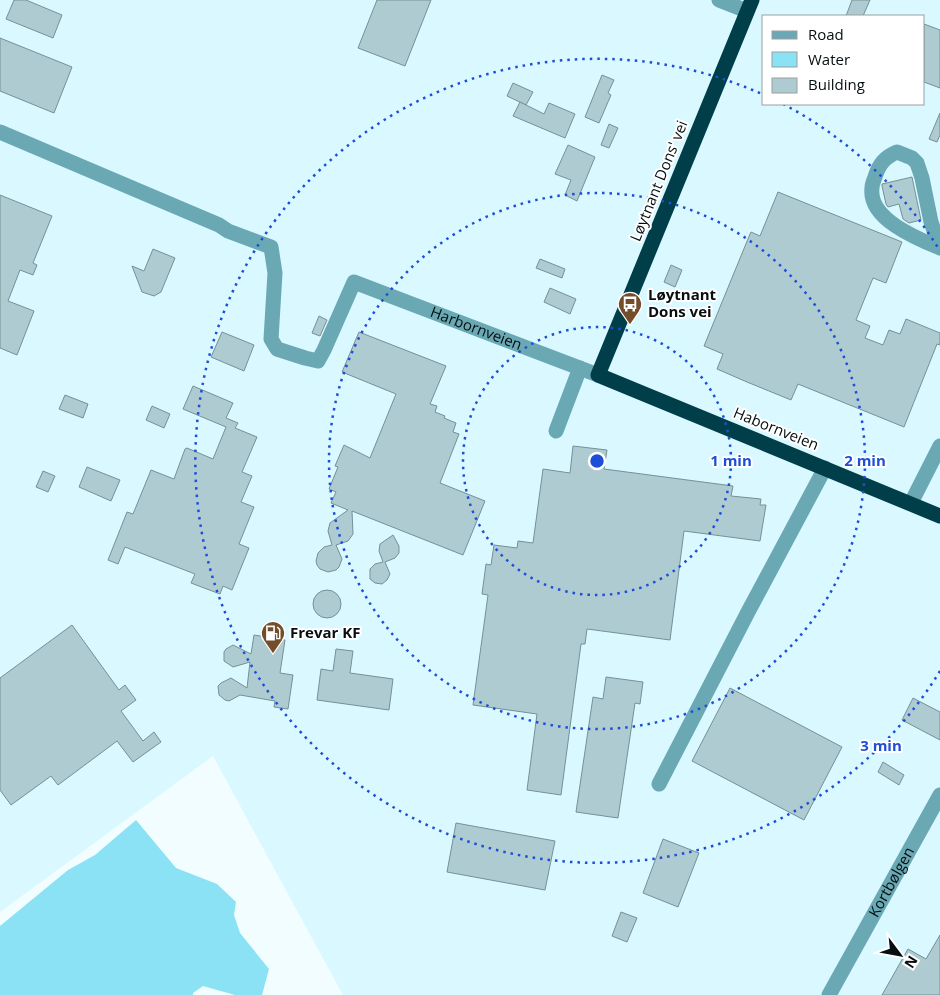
<svg xmlns="http://www.w3.org/2000/svg" width="940" height="995" viewBox="0 0 940 995" font-family="'Open Sans',sans-serif">
<rect width="100%" height="100%" fill="#f1fdff"/>
<path fill="#d9f8ff" fill-rule="evenodd" d="M 0,0 L 940,0 L 940,995 L 343,995 L 213,756 L 0,912 ZM 764,16 L 924,16 L 924,104 L 764,104 Z"/>
<polygon fill="#8ae2f4" points="136,820 176,868 217,884 236,902 234,915 240,933 269,969 262,995 235,995 203,986 193,993 193,995 0,995 0,926 68,870 95,855"/>
<g fill="#aecbd1" stroke="#759196">
<polygon points="14,0 26,0 62,15 53,38 6,19"/>
<polygon points="377,0 431,0 405,66 358,48"/>
<polygon points="852,0 870,0 863,16 846,16"/>
<polygon points="924,24 940,30 940,88 924,82"/>
<polygon points="0,38 72,67 54,113 0,91"/>
<polygon points="602,75 614,80 608,93 611,95 599,123 585,117"/>
<polygon points="513,83 533,92 526,105 507,96"/>
<polygon points="520,102 544,114 549,103 575,114 565,138 513,116"/>
<polygon points="940,113 940,135 937,142 929,139"/>
<polygon points="609,124 618,128 609,148 601,145"/>
<polygon points="568,145 595,157 577,201 565,195 571,180 555,174"/>
<polygon points="912,177 921,220 909,223 903,219 899,204 888,207 886,204 882,186 882,184"/>
<polygon points="778,192 902,242 886,283 873,278 856,320 870,326 865,338 883,345 889,330 900,334 906,319 940,333 940,345 937,344 904,427 798,384 791,400 747,382 717,369 723,354 704,346 750,234 751,232 760,236"/>
<polygon points="0,195 52,216 33,263 37,265 33,275 20,270 8,301 34,311 17,355 0,348"/>
<polygon points="153,249 175,258 161,292 154,296 142,292 132,266 144,271"/>
<polygon points="540,259 565,269 562,278 536,268"/>
<polygon points="671,265 682,270 675,287 664,282"/>
<polygon points="550,288 576,299 570,314 544,302"/>
<polygon points="319,316 327,320 320,336 312,333"/>
<polygon points="222,332 254,345 244,371 211,357"/>
<polygon points="359,332 446,366 430,404 437,406 435,412 445,416 444,418 456,423 453,432 459,434 440,483 485,501 463,555 352,511 353,534 348,541 336,545 342,559 339,567 336,570 328,572 320,569 317,565 316,561 318,553 324,547 332,545 328,531 330,523 348,510 331,503 336,492 329,489 338,467 335,466 344,445 370,458 396,394 342,372"/>
<polygon points="193,386 233,403 226,418 238,423 235,428 257,437 242,472 252,476 241,502 254,507 239,544 249,548 232,590 223,586 220,594 191,583 195,574 125,547 118,564 108,560 127,512 133,514 151,470 174,479 185,449 187,448 213,459 226,427 183,409"/>
<polygon points="65,395 88,404 83,418 59,409"/>
<polygon points="152,406 170,414 164,428 146,420"/>
<polygon points="573,446 607,450 604,469 733,486 731,496 761,499 760,505 766,505 760,541 684,531 670,640 587,629 585,644 581,644 561,795 527,790 537,714 473,705 488,595 482,594 486,564 491,565 494,545 517,548 518,541 533,543 543,469 570,473"/>
<polygon points="87,467 120,480 111,501 79,487"/>
<polygon points="43,471 55,476 48,492 36,487"/>
<polygon points="393,535 399,546 399,553 395,558 385,562 390,574 387,580 382,584 375,583 370,579 370,569 375,564 383,562 379,551 380,544"/>
<circle cx="327" cy="604" r="14"/>
<polygon points="72,625 119,690 125,685 136,700 121,711 143,741 154,732 161,742 133,762 117,741 58,785 51,776 11,805 0,790 0,678"/>
<polygon points="254,635 285,640 280,673 293,675 288,709 274,707 275,701 240,695 229,701 225,700 219,695 218,686 221,683 231,678 247,688 250,662 233,667 224,661 224,652 226,649 233,645 251,654"/>
<polygon points="336,649 353,651 350,673 393,679 389,710 317,700 321,669 333,671"/>
<polygon points="606,677 643,682 640,704 635,703 618,818 576,812 593,697 603,699"/>
<polygon points="730,688 842,747 804,820 692,761"/>
<polygon points="913,698 940,712 940,740 902,720"/>
<polygon points="883,762 904,775 899,785 878,772"/>
<polygon points="456,823 555,841 545,890 447,872"/>
<polygon points="663,839 699,853 678,907 643,893"/>
<polygon points="621,912 637,918 627,942 612,936"/>
<polygon points="940,935 940,995 882,995 908,949 926,959"/>
</g>
<g fill="none" stroke-linecap="round" stroke-linejoin="round">
<g stroke="#6aa8b4" stroke-width="15">
<polyline points="719,0 747,11"/>
<path id="s1" d="M 0,132 L 219,225 L 228,231 L 271,247 L 275,273 L 271,339 L 277,349 L 305,358 L 318,361 L 324,350 L 354,282 L 598,375"/>
<path d="M 897,152 L 912,158 L 917,163 L 922,178 L 931,222 L 940,248 C 918,239 868,219 872,188 C 872,184 874,180 875,177 C 879,164 885,157 897,152 Z"/>
<polyline points="556,431 580,368"/>
<polyline points="911,503 940,446"/>
<polyline points="659,784 748,612 825,468"/>
<path id="s2" d="M 829,995 L 940,795"/>
</g>
<polyline stroke="#003f49" stroke-width="15" points="752,0 598,375 940,516"/>
</g>
<g fill="none" stroke="#1d4ed8" stroke-width="2.5" stroke-dasharray="2.5 5">
<circle cx="597" cy="461" r="134"/>
<circle cx="597" cy="461" r="268"/>
<path d="M940 671A402 402 0 1 1 764 95M783 104A402 402 0 0 1 940 251"/>
</g>
<defs>
<g id="bus-pin" transform="scale(1.25)"><path d="M0 17L-7.5 6A9.5 9.5 0 1 1 7.5 6Z" fill="#744d2a" stroke="#fff"/><path d="M-5-6H5V4H4V6H2V4H-2V6H-4V4H-5ZM-3.5-4V0h7V-4ZM-3.5 1.2v1.5H-2V1.2ZM2 1.2v1.5H3.5V1.2Z" fill="#fff"/></g>
<g id="fuel-pin" transform="scale(1.25)"><path d="M0 17L-7.5 6A9.5 9.5 0 1 1 7.5 6Z" fill="#744d2a" stroke="#fff"/><path d="M-5.5-6h7V0h2V4h1.3V-2.5L3-4.5l.8-.8L6-3V5H2.5V1h-1V6h-7ZM-4.2-4.7v3.2H.2V-4.7Z" fill="#fff"/></g>
</defs>
<g fill-rule="evenodd">
<use href="#bus-pin" x="630" y="304"/>
<use href="#fuel-pin" x="273" y="633"/>
</g>
<g text-anchor="middle" stroke-width="4" stroke-linejoin="round" paint-order="stroke">
<g font-size="15" fill="#050e10" stroke="#fff">
<text transform="translate(659 181) rotate(-68)" y="5">Løytnant Dons' vei</text>
<text dy="5" stroke="none"><textPath href="#s1" startOffset="659">Harbornveien</textPath></text>
<text transform="translate(776 429) rotate(22)" y="5">Habornveien</text>
<text dy="5" stroke="none"><textPath href="#s2" startOffset="129">Kortbølgen</textPath></text>
</g>
<g font-size="15" font-weight="bold" fill="#050e10" stroke="#fff" text-anchor="start">
<text x="648" y="300">Løytnant<tspan x="648" dy="17">Dons vei</tspan></text>
<text x="290" y="638">Frevar KF</text>
</g>
</g>
<circle cx="597" cy="461" r="8" fill="#1d4ed8" stroke="#fff" stroke-width="2.5"/>
<g font-size="15" text-anchor="middle" font-weight="bold" fill="#1d4ed8" stroke="#fff" stroke-width="4" stroke-linejoin="round" paint-order="stroke">
<text x="731" y="466">1 min</text>
<text x="865" y="466">2 min</text>
<text x="881" y="751">3 min</text>
</g>
<rect x="762" y="15" width="162" height="90" fill="#ffffff" stroke="#9b9f9f"/>
<rect x="772" y="31" width="25" height="8" fill="#6aa8b4" stroke="#9b9f9f"/>
<text x="808" y="40" font-size="15" fill="#050e10">Road</text>
<rect x="772" y="52" width="25" height="15" fill="#8ae2f4" stroke="#9b9f9f"/>
<text x="808" y="65" font-size="15" fill="#050e10">Water</text>
<rect x="772" y="78" width="25" height="15" fill="#aecbd1" stroke="#9b9f9f"/>
<text x="808" y="90" font-size="15" fill="#050e10">Building</text>
<g transform="translate(900 955) rotate(122)" stroke="#ffffff" stroke-width="4" paint-order="stroke">
<path d="M0-4L9 19L0 12L-9 19Z" fill="#050e10"/>
<text y="-8" font-size="14" font-weight="bold" text-anchor="middle" fill="#050e10">N</text>
</g>
</svg>
